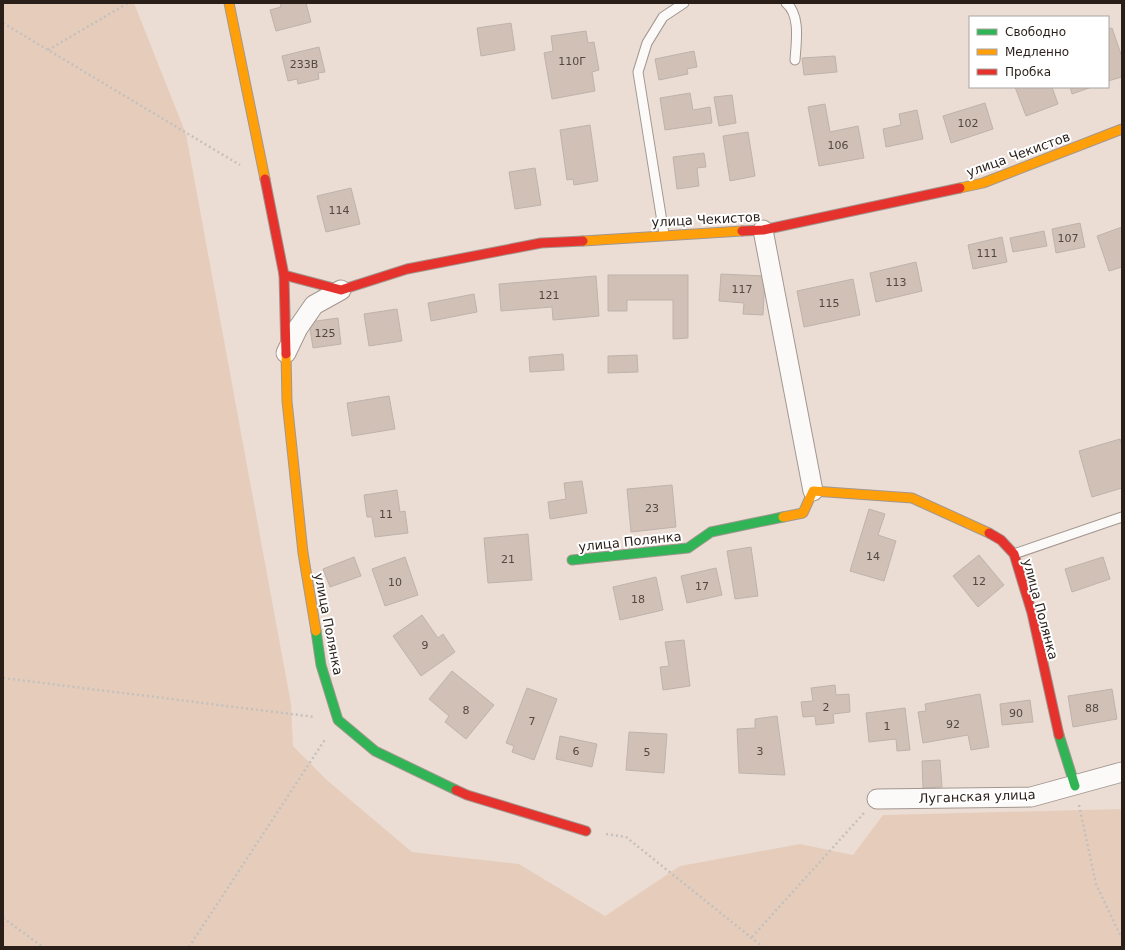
<svg xmlns="http://www.w3.org/2000/svg" width="1125" height="950" viewBox="0 0 1125 950" font-family="'DejaVu Sans',sans-serif">
<rect width="100%" height="100%" fill="#ecddd4"/>
<polygon fill="#e6cdbb" points="3,3 134,3 186,134 291,704 293,746 328,781 412,852 519,864 605,916 680,866 800,844 853,855 883,815 1122,809 1122,947 3,947"/>
<g fill="#d0c0b5" stroke="#beb3ac">
<polygon points="280,3 306,3 311,22 276,31 270,10 281,7"/>
<polygon points="511,23 515,50 481,56 477,28"/>
<polygon points="1112,28 1122,57 1122,77 1108,81 1108,29"/>
<polygon points="586,31 588,43 594,42 599,70 592,72 595,91 552,99 544,53 553,51 551,36"/>
<polygon points="319,47 325,72 318,73 319,79 298,84 297,79 288,81 282,56"/>
<polygon points="694,51 697,67 687,69 688,74 659,80 655,59"/>
<polygon points="835,56 837,72 804,75 802,58"/>
<polygon points="1015,87 1052,87 1058,104 1026,116"/>
<polygon points="1070,87 1092,87 1072,94"/>
<polygon points="690,93 693,110 710,107 712,123 665,130 660,98"/>
<polygon points="732,95 736,123 719,126 714,97"/>
<polygon points="985,103 993,129 951,143 943,116"/>
<polygon points="825,104 830,132 858,126 864,158 819,166 808,107"/>
<polygon points="917,110 923,139 886,147 883,129 901,125 899,114"/>
<polygon points="590,125 598,181 574,185 573,179 567,180 560,130"/>
<polygon points="748,132 755,176 730,181 723,136"/>
<polygon points="704,153 706,167 697,168 699,186 677,189 673,157"/>
<polygon points="535,168 541,205 515,209 509,172"/>
<polygon points="351,188 360,224 326,232 317,196"/>
<polygon points="1080,223 1085,247 1056,253 1052,229"/>
<polygon points="1122,227 1122,267 1109,271 1097,236"/>
<polygon points="1044,231 1047,246 1013,252 1010,238"/>
<polygon points="1002,237 1007,262 973,269 968,245"/>
<polygon points="916,262 922,291 876,302 870,273"/>
<polygon points="721,274 765,276 763,315 743,314 744,303 719,301"/>
<polygon points="608,275 688,275 688,338 673,339 673,300 627,300 627,311 608,311"/>
<polygon points="596,276 599,316 553,320 552,307 501,311 499,284"/>
<polygon points="853,279 860,315 804,327 797,291"/>
<polygon points="474,294 477,312 431,321 428,303"/>
<polygon points="397,309 402,341 369,346 364,314"/>
<polygon points="338,318 341,344 313,348 309,322"/>
<polygon points="563,354 564,370 530,372 529,357"/>
<polygon points="637,355 638,372 608,373 608,356"/>
<polygon points="389,396 395,429 352,436 347,403"/>
<polygon points="1120,439 1122,446 1122,488 1092,497 1079,451"/>
<polygon points="582,481 587,513 550,519 548,502 566,499 564,483"/>
<polygon points="672,485 676,527 631,532 627,489"/>
<polygon points="397,490 400,512 405,511 408,533 375,537 372,517 367,517 364,495"/>
<polygon points="869,509 885,514 878,535 896,541 884,581 850,571"/>
<polygon points="528,534 532,580 488,583 484,538"/>
<polygon points="751,547 758,596 735,599 727,551"/>
<polygon points="979,555 1004,585 978,607 953,576"/>
<polygon points="354,557 361,576 330,587 323,569"/>
<polygon points="405,557 418,595 385,606 372,569"/>
<polygon points="1103,557 1110,579 1072,592 1065,569"/>
<polygon points="716,568 722,595 687,603 681,576"/>
<polygon points="656,577 663,610 620,620 613,587"/>
<polygon points="422,615 438,638 443,634 455,652 421,676 393,636"/>
<polygon points="684,640 690,686 663,690 660,667 669,666 665,642"/>
<polygon points="452,671 494,705 466,739 445,722 449,716 429,699"/>
<polygon points="835,685 836,695 849,694 850,712 833,714 834,723 816,725 815,716 803,717 801,702 813,701 811,688"/>
<polygon points="527,688 557,699 534,760 512,752 514,746 506,743"/>
<polygon points="1112,689 1117,719 1073,727 1068,696"/>
<polygon points="980,694 989,747 971,750 968,735 923,743 918,712 926,711 925,704"/>
<polygon points="1030,700 1033,722 1002,725 1000,704"/>
<polygon points="905,708 910,750 897,751 896,739 869,742 866,713"/>
<polygon points="777,716 785,775 739,773 737,729 755,728 755,719"/>
<polygon points="629,732 667,734 664,773 626,770"/>
<polygon points="560,736 597,744 592,767 556,759"/>
<polygon points="940,760 942,787 923,788 922,761"/>
</g>
<g fill="none" stroke-linecap="round" stroke-linejoin="round">
<g stroke="#a29790" stroke-width="11">
<g id="lane">
<path d="M 786,3 C 801,15 796,43 795,60"/>
<polyline points="664,234 638,72 647,43 663,17 684,3"/>
<polyline points="1014,554 1122,517"/>
</g>
</g>
<g stroke="#a29790" stroke-width="21">
<g id="street">
<polyline points="763,230 813,491"/>
<polyline points="286,353 298,328 314,305 341,290"/>
<polyline points="877,799 1031,797 1122,772"/>
</g>
</g>
<g stroke="#a29790" stroke-width="11">
<g id="fast">
<polyline points="572,560 688,548 711,532 783,517"/>
<polyline points="316,631 321,665 338,720 375,751 456,790"/>
<polyline points="1059,735 1075,786"/>
</g>
</g>
<g stroke="#a29790" stroke-width="11">
<g id="slow">
<polyline points="229,3 265,179"/>
<polyline points="960,188 983,183 1122,129"/>
<polyline points="583,241 742,231"/>
<polyline points="286,354 287,401 303,553 316,631"/>
<polyline points="783,517 803,513 813,491 912,498 989,533"/>
</g>
</g>
<g stroke="#a29790" stroke-width="11">
<g id="jam">
<polyline points="265,179 284,275 286,354"/>
<polyline points="742,231 763,230 960,188"/>
<polyline points="284,275 341,290 407,269 541,243 583,241"/>
<polyline points="989,533 1001,540 1014,554 1032,613 1059,735"/>
<polyline points="456,790 467,795 586,831"/>
</g>
</g>
<g stroke="#c4c0bd" stroke-width="2.5" stroke-dasharray="2 3" stroke-linecap="butt">
<polyline points="3,23 240,165"/>
<polyline points="48,50 128,3"/>
<polyline points="3,678 315,717"/>
<polyline points="1079,805 1096,884 1122,939"/>
<polyline points="606,834 626,837 763,947"/>
<polyline points="3,918 43,947"/>
<polyline points="752,937 864,813"/>
<polyline points="189,947 326,738"/>
</g>
<use href="#lane" stroke="#fcfaf9" stroke-width="9"/>
<use href="#street" stroke="#fcfaf9" stroke-width="19"/>
<use href="#fast" stroke="#30b455" stroke-width="9"/>
<use href="#slow" stroke="#ff9f0a" stroke-width="9"/>
<use href="#jam" stroke="#e5322d" stroke-width="9"/>
</g>
<g text-anchor="middle" stroke-width="4" stroke-linejoin="round" paint-order="stroke">
<g font-size="11" fill="#53473f">
<text x="572" y="65">110Г</text>
<text x="304" y="68">233В</text>
<text x="968" y="127">102</text>
<text x="838" y="149">106</text>
<text x="339" y="214">114</text>
<text x="1068" y="242">107</text>
<text x="987" y="257">111</text>
<text x="896" y="286">113</text>
<text x="742" y="293">117</text>
<text x="549" y="299">121</text>
<text x="829" y="307">115</text>
<text x="325" y="337">125</text>
<text x="652" y="512">23</text>
<text x="386" y="518">11</text>
<text x="873" y="560">14</text>
<text x="508" y="563">21</text>
<text x="979" y="585">12</text>
<text x="395" y="586">10</text>
<text x="702" y="590">17</text>
<text x="638" y="603">18</text>
<text x="425" y="649">9</text>
<text x="826" y="711">2</text>
<text x="1092" y="712">88</text>
<text x="466" y="714">8</text>
<text x="1016" y="717">90</text>
<text x="532" y="725">7</text>
<text x="953" y="728">92</text>
<text x="887" y="730">1</text>
<text x="576" y="755">6</text>
<text x="760" y="755">3</text>
<text x="647" y="756">5</text>
</g>
<g font-size="13" fill="#291f18" stroke="#fff">
<text transform="translate(1018 154) rotate(-20)" y="5">улица Чекистов</text>
<text transform="translate(706 219) rotate(-3)" y="5">улица Чекистов</text>
<text transform="translate(630 541) rotate(-6)" y="5">улица Полянка</text>
<text transform="translate(1041 609) rotate(75)" y="5">улица Полянка</text>
<text transform="translate(329 624) rotate(79)" y="5">улица Полянка</text>
<text transform="translate(977 796) rotate(-2)" y="5">Луганская улица</text>
</g>
</g>
<rect width="1125" height="950" fill="none" stroke="#291f18" stroke-width="8"/>
<rect x="969" y="16" width="140" height="72" fill="#ffffff" stroke="#a9a5a3"/>
<rect x="977" y="29" width="20" height="6" fill="#30b455" stroke="#a9a5a3"/>
<text x="1005" y="36" font-size="12" fill="#291f18">Свободно</text>
<rect x="977" y="49" width="20" height="6" fill="#ff9f0a" stroke="#a9a5a3"/>
<text x="1005" y="56" font-size="12" fill="#291f18">Медленно</text>
<rect x="977" y="69" width="20" height="6" fill="#e5322d" stroke="#a9a5a3"/>
<text x="1005" y="76" font-size="12" fill="#291f18">Пробка</text>
</svg>
